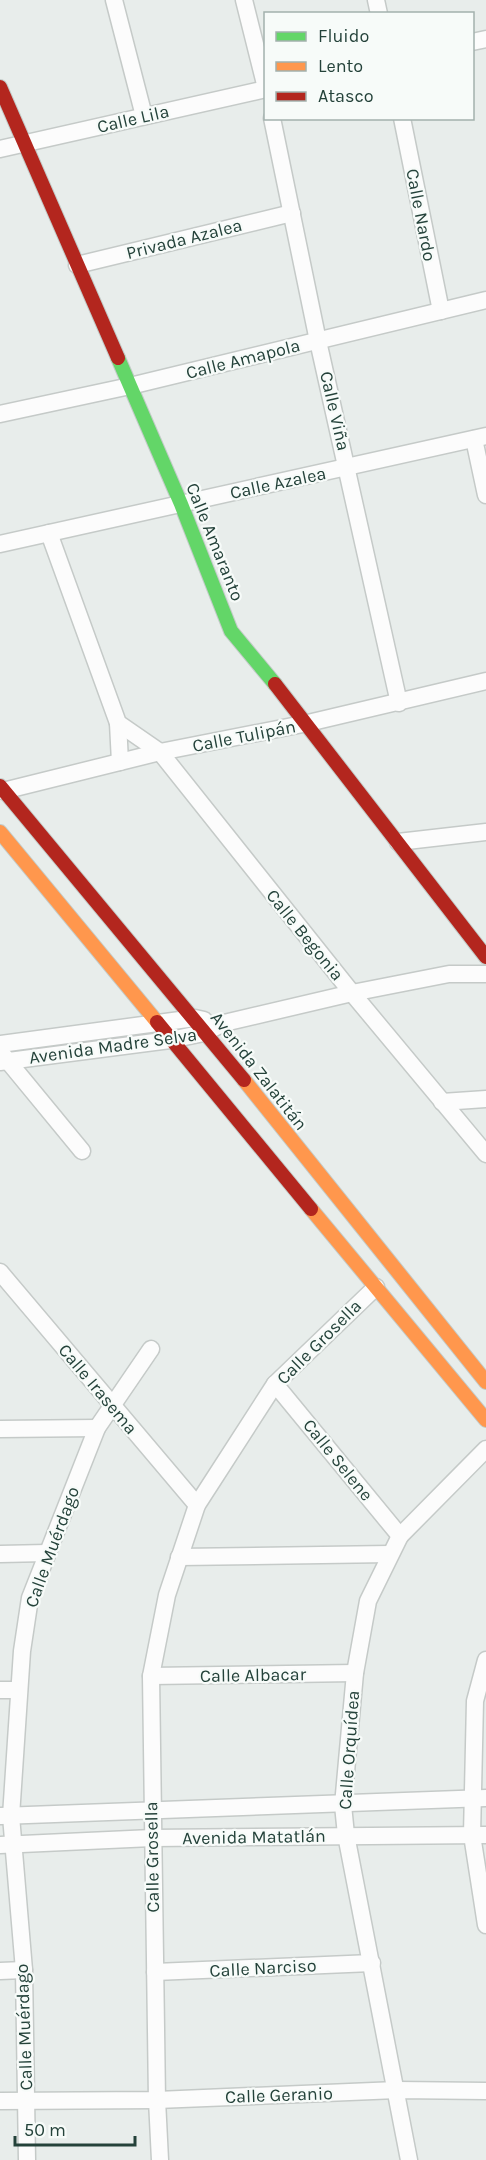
<svg xmlns="http://www.w3.org/2000/svg" width="486" height="2160" viewBox="0 0 486 2160" font-family="Karla,sans-serif">
<rect width="100%" height="100%" fill="#e8edeb"/>
<g fill="none" stroke-linecap="round" stroke-linejoin="round">
<g stroke="#c5cac8" stroke-width="19">
<g id="street">
<polyline points="114,0 144,116"/>
<polyline points="244,0 266,88"/>
<polyline points="376,0 379,14"/>
<polyline points="472,42 486,39"/>
<polyline points="272,118 318,341 399,703"/>
<polyline points="402,118 441,311"/>
<polyline points="0,149 266,89"/>
<polyline points="77,265 292,213"/>
<polyline points="0,414 130,386 486,300"/>
<polyline points="474,439 486,495"/>
<polyline points="49,533 118,723 160,752 352,993 486,1154"/>
<polyline points="0,544 486,436"/>
<polyline points="118,723 120,762"/>
<polyline points="3,791 160,752 308,723 486,681"/>
<polyline points="398,842 486,832"/>
<polyline points="0,1044 195,1018 204,1020"/>
<polyline points="3,1055 82,1151"/>
<polyline points="0,1062 170,1040 204,1033 224,1023 352,993 449,974 486,974"/>
<polyline points="442,1102 486,1099"/>
<polyline points="0,1272 197,1505"/>
<polyline points="275,1384 400,1536"/>
<polyline points="0,1429 97,1428"/>
<polyline points="0,1554 47,1553"/>
<polyline points="179,1557 390,1554"/>
<polyline points="486,1660 475,1701 472,1835 486,1925"/>
<polyline points="151,1676 355,1673"/>
<polyline points="0,1690 19,1690"/>
<polyline points="1,1816 486,1798"/>
<polyline points="0,1845 152,1838 486,1835"/>
<polyline points="0,1971 24,1970"/>
<polyline points="155,1972 372,1963"/>
<polyline points="0,2101 157,2100 397,2090 486,2091"/>
<polyline points="27,2160 24,1970 11,1816 22,1651 30,1598 97,1428 151,1349"/>
<polyline points="160,2160 157,2100 151,1676 167,1595 197,1505 275,1384 376,1287"/>
<polyline points="409,2160 346,1835 343,1805 355,1673 368,1601 400,1536 486,1449"/>
</g>
</g>
<g stroke="#c3cbc8" stroke-width="16">
<polyline id="fast" points="118,358 181,504 231,631 275,684"/>
</g>
<g stroke="#c3cbc8" stroke-width="16">
<g id="slow">
<polyline points="0,832 157,1022"/>
<polyline points="244,1080 486,1382"/>
<polyline points="311,1209 486,1420"/>
</g>
</g>
<g stroke="#c3cbc8" stroke-width="16">
<g id="jam">
<polyline points="0,87 118,358"/>
<polyline points="275,684 486,957"/>
<polyline points="0,786 244,1080"/>
<polyline points="157,1022 311,1209"/>
</g>
</g>
<use href="#street" stroke="#fcfcfc" stroke-width="16"/>
<use href="#fast" stroke="#63d668" stroke-width="14"/>
<use href="#slow" stroke="#ff974d" stroke-width="14"/>
<use href="#jam" stroke="#b3261e" stroke-width="14"/>
</g>
<g text-anchor="middle" stroke-width="4.5" stroke-linejoin="round" paint-order="stroke">
<g font-size="18" fill="#24423a" stroke="#f7fbf9">
<text transform="translate(133 119) rotate(-13)" y="6">Calle Lila</text>
<text transform="translate(421 215) rotate(79)" y="6">Calle Nardo</text>
<text transform="translate(184 239) rotate(-14)" y="6">Privada Azalea</text>
<text transform="translate(243 359) rotate(-14)" y="6">Calle Amapola</text>
<text transform="translate(335 411) rotate(77)" y="6">Calle Viña</text>
<text transform="translate(278 483) rotate(-12)" y="6">Calle Azalea</text>
<text transform="translate(215 542) rotate(68)" y="6">Calle Amaranto</text>
<text transform="translate(244 736) rotate(-11)" y="6">Calle Tulipán</text>
<text transform="translate(305 935) rotate(51)" y="6">Calle Begonia</text>
<text transform="translate(113 1046) rotate(-8)" y="6">Avenida Madre Selva</text>
<text transform="translate(259 1071) rotate(52)" y="6">Avenida Zalatitán</text>
<text transform="translate(319 1342) rotate(-45)" y="6">Calle Grosella</text>
<text transform="translate(98 1389) rotate(50)" y="6">Calle Irasema</text>
<text transform="translate(338 1460) rotate(51)" y="6">Calle Selene</text>
<text transform="translate(52 1547) rotate(-70)" y="6">Calle Muérdago</text>
<text transform="translate(253 1675) rotate(-1)" y="6">Calle Albacar</text>
<text transform="translate(349 1750) rotate(-86)" y="6">Calle Orquídea</text>
<text transform="translate(254 1837) rotate(-1)" y="6">Avenida Matatlán</text>
<text transform="translate(152 1857) rotate(-91)" y="6">Calle Grosella</text>
<text transform="translate(263 1968) rotate(-3)" y="6">Calle Narciso</text>
<text transform="translate(24 2027) rotate(-92)" y="6">Calle Muérdago</text>
<text transform="translate(279 2095) rotate(-2)" y="6">Calle Geranio</text>
</g>
</g>
<rect x="264" y="12" width="210" height="108" fill="#f7fbf9" stroke="#a3b1ad" stroke-width="1.5"/>
<rect x="276" y="32" width="30" height="9" fill="#63d668" stroke="#a3b1ad" stroke-width="1.5"/>
<text x="318" y="42" font-size="18" fill="#24423a">Fluido</text>
<rect x="276" y="62" width="30" height="9" fill="#ff974d" stroke="#a3b1ad" stroke-width="1.5"/>
<text x="318" y="72" font-size="18" fill="#24423a">Lento</text>
<rect x="276" y="92" width="30" height="9" fill="#b3261e" stroke="#a3b1ad" stroke-width="1.5"/>
<text x="318" y="102" font-size="18" fill="#24423a">Atasco</text>
<path d="M15 2136v9h120v-9" fill="none" stroke="#24423a" stroke-width="3"/>
<text x="24" y="2136" font-size="18" fill="#24423a" stroke="#f7fbf9" stroke-width="4.5" paint-order="stroke">50 m</text>
</svg>
